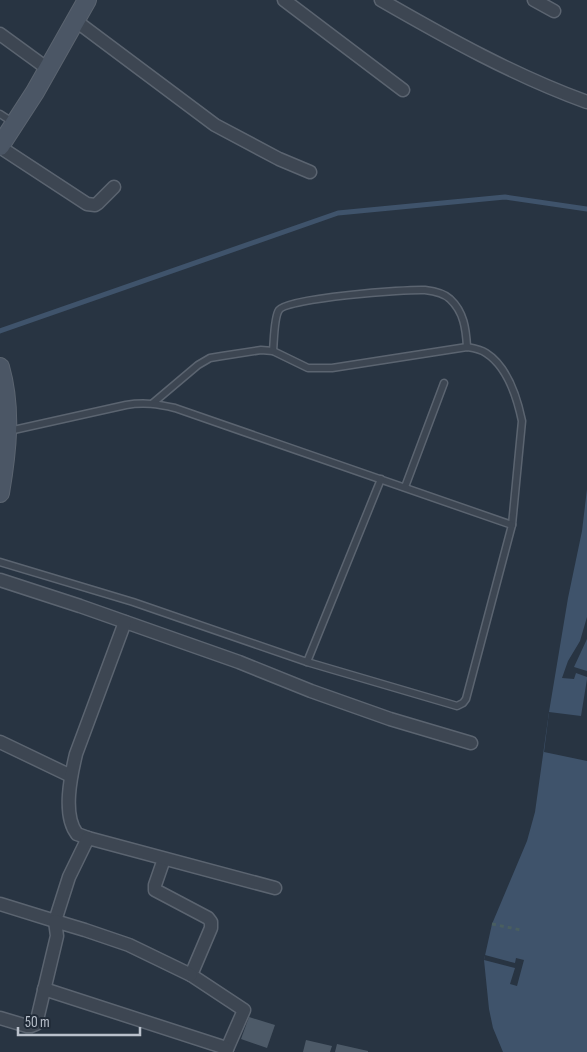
<svg xmlns="http://www.w3.org/2000/svg" width="587" height="1052" viewBox="0 0 587 1052" font-family="'Sofia Sans Condensed',sans-serif">
<rect width="100%" height="100%" fill="#283442"/>
<polygon fill="#3f536b" points="587,489 587,1052 503,1052 493,1028 489,1009 484,960 492,924 527,841 535,812 549,712 568,598 582,531"/>
<g fill="#283442">
<polygon points="587,617 587,639 574,667 587,671 587,677 576,673 574,679 562,678 568,661 580,641"/>
<polygon points="587,679 587,761 544,752 549,712 581,716"/>
<polygon points="485,955 515,963 516,958 524,960 517,986 510,984 515,968 484,960"/>
</g>
<g fill="none" stroke-linecap="round" stroke-linejoin="round">
<polyline stroke="#3f536b" stroke-width="5" points="0,331 338,213 505,197 587,209"/>
</g>
<g fill="#4d5a68">
<polygon points="249,1017 275,1025 267,1048 241,1039"/>
<polygon points="306,1040 332,1046 330,1052 303,1052"/>
<polygon points="337,1044 368,1051 368,1052 335,1052"/>
</g>
<g fill="none" stroke-linecap="round" stroke-linejoin="round">
<g stroke="#5b6470" stroke-width="9">
<g id="lane">
<polyline points="0,114 14,123"/>
<path d="M 273,351 C 274,341 274,317 279,310 C 287,298 407,289 425,290 C 433,291 444,293 450,299 C 464,312 466,329 467,347"/>
<path d="M 153,403 L 198,365 L 210,358 L 222,356 L 261,350 L 273,351 L 308,368 L 332,368 L 467,347 C 473,348 480,349 486,353 C 508,367 517,397 522,421 L 512,525"/>
<polyline points="405,487 444,383"/>
<path d="M 0,562 L 133,602 L 307,662 L 457,706 L 463,703 L 466,699 L 512,525 L 175,408 C 158,404 144,402 126,405 L 9,431"/>
<polyline points="307,662 381,479"/>
</g>
</g>
<g stroke="#5b6470" stroke-width="15">
<g id="street">
<polyline points="284,0 403,90"/>
<path d="M 381,0 C 447,38 515,76 587,102"/>
<polyline points="534,0 554,11"/>
<polyline points="76,21 215,125 279,159 310,172"/>
<polyline points="0,34 48,69"/>
<polyline points="0,147 87,204 95,205 98,203 114,187"/>
<polyline points="0,580 80,606 239,662 311,691 390,719 471,743"/>
<polyline points="0,742 71,776"/>
<path d="M 88,838 L 77,834 C 62,815 71,775 76,754 L 125,622"/>
<polyline points="164,859 155,885 155,890 208,918 211,922 211,928 191,975 244,1010 227,1049"/>
<polyline points="0,904 55,921 69,877 88,838 275,888"/>
<polyline points="44,989 223,1047 227,1049 225,1052"/>
<polyline points="0,1018 27,1026 31,1026 36,1024 57,936 55,921 85,930 129,945 191,975"/>
</g>
</g>
<g stroke="#5b6470" stroke-width="20">
<g id="secondary">
<polyline points="0,146 35,92 87,0"/>
<path d="M 0,367 C 12,409 7,452 0,493"/>
</g>
</g>
<polyline stroke="#495e60" stroke-width="3" stroke-dasharray="4 4" stroke-linecap="butt" points="492,924 521,930"/>
<use href="#lane" stroke="#3d4652" stroke-width="6"/>
<use href="#street" stroke="#3d4652" stroke-width="12"/>
<use href="#secondary" stroke="#4b5665" stroke-width="18"/>
</g>
<path d="M18 1027v8h122v-8" fill="none" stroke="#bac1cc" stroke-width="2.5"/>
<text x="25" y="1027" font-size="15" fill="#bac1cc" stroke="#212b38" stroke-width="4" paint-order="stroke">50 m</text>
</svg>
